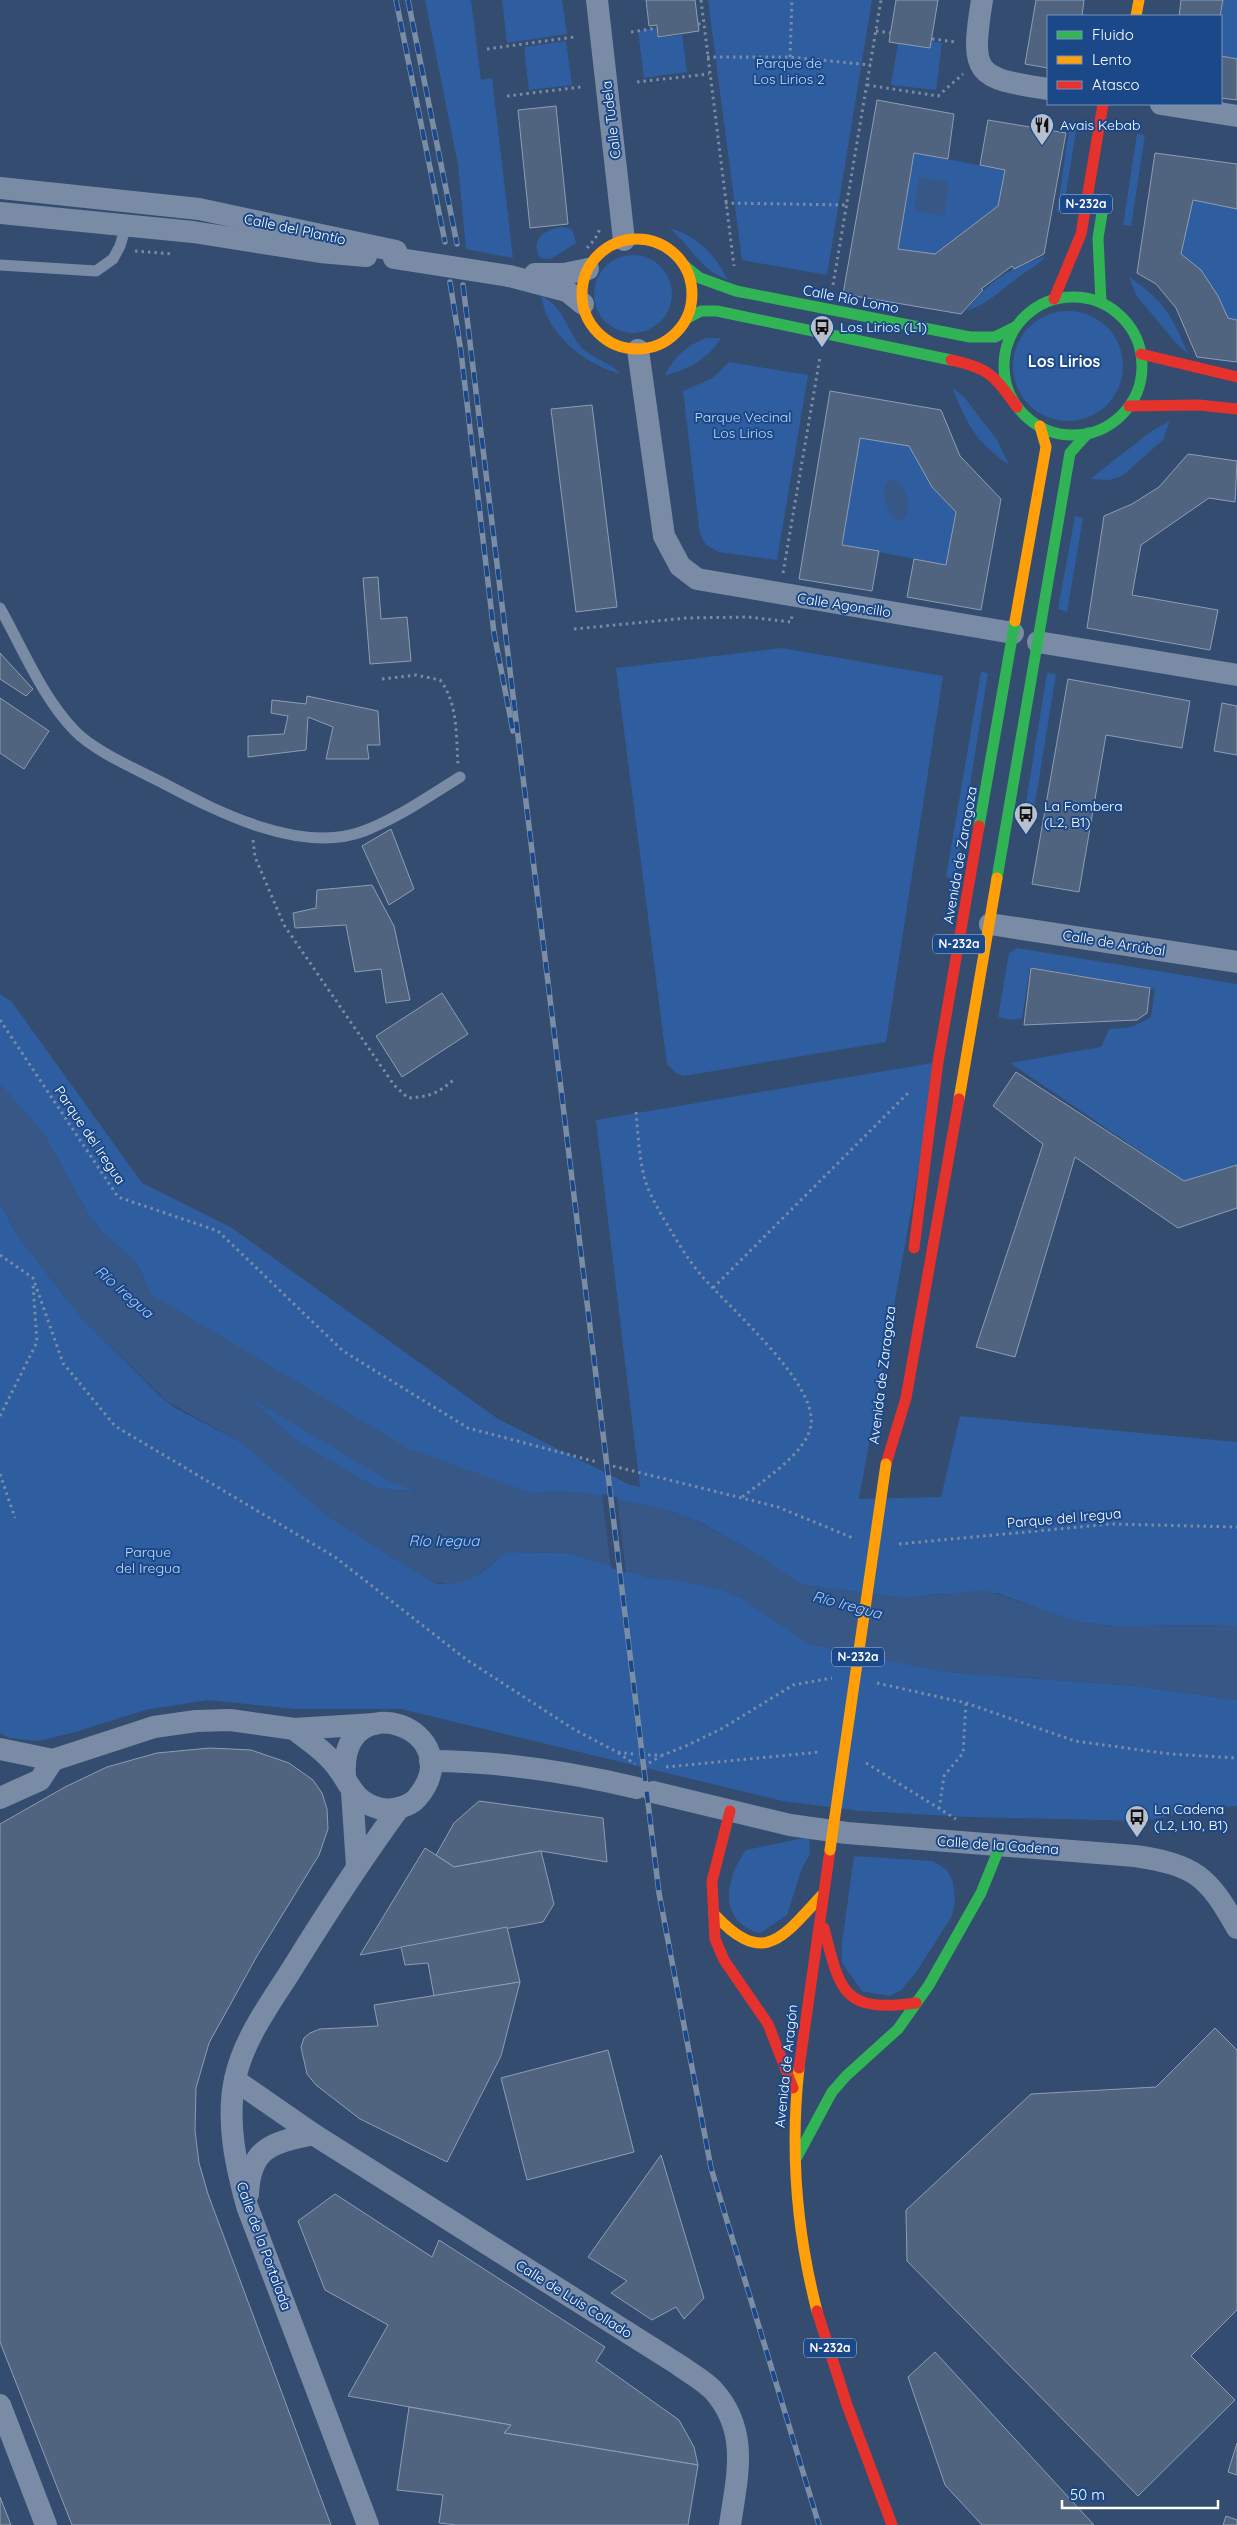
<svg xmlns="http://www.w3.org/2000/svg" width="1237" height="2525" viewBox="0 0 1237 2525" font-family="Quicksand,sans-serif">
<rect width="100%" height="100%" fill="#334c70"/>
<g fill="#2e5ea0">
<polygon points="425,0 471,0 481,80 492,78 513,258 466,249 458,165"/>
<polygon points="502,0 562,0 567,34 507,43"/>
<polygon points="708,0 872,0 827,275 742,260"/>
<polygon points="1223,0 1237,0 1237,59 1221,56 1220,16"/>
<polygon points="657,28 658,38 682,35 687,72 644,78 638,31"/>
<polygon points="899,37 942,43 936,90 891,85"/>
<polygon points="566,41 572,85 529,90 524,47"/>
<polygon points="1070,123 1077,124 1063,213 1057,212"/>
<polygon points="1137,134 1145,135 1131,226 1123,225"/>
<polygon points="914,153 1005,170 998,206 935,254 898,249"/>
<path d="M 1193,200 L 1237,209 L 1237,320 L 1228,318 C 1216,290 1205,274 1181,254 Z"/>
<path d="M 562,227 L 572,229 L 576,243 L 551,259 L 540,258 C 529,239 546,229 562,227 Z"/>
<path d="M 669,228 C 698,236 714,254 728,280 C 698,269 693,247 669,228 Z"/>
<circle cx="633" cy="294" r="39"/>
<path d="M 1046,256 C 1037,266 1027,271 1017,278 C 999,292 989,303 967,311 C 990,279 1009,269 1046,256 Z"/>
<path d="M 1129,277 C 1165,302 1171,314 1188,354 L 1176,343 L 1136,295 Z"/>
<path d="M 541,296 C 564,306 566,330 582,348 C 593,359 610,362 621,374 C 584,364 548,336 541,296 Z"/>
<circle cx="1068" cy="366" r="55"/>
<path d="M 706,338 L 721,338 C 708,359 688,370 665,375 C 675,356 686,346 706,338 Z"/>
<polygon points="729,362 808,375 777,560 719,552 706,545 700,534 683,391 713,378"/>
<path d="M 952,387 L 964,397 L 997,440 L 1009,465 C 975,441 967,425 952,387 Z"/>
<polygon points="1170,421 1163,440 1122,476 1109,480 1090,479 1153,430"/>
<polygon points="860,438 909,446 932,487 956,512 946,565 842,545"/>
<polygon points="1075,516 1083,518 1067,612 1058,609"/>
<polygon points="782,648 943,676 886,1042 684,1076 676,1073 667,1064 616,668"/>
<polygon points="981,672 988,673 955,879 946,877"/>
<polygon points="1047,673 1056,674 1031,828 1022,827"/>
<polygon points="1017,948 1237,984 1237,1165 1184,1181 1010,1063 1101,1047 1109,1029 1132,1027 1151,1017 1155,989 1030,967 1022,1018 1013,1020 998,1017 1009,953"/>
<polygon points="0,994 12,1002 142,1183 232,1228 498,1419 628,1484 640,1487 596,1120 938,1062 859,1499 941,1497 960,1416 1237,1442 1237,1625 1114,1626 1075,1622 997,1593 939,1594 908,1598 823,1588 801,1584 757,1554 698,1521 663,1509 583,1493 555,1491 509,1496 472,1505 432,1493 376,1488 295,1440 255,1403 178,1341 159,1312 140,1270 132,1258 101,1231 88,1214 44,1134 0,1084"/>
<polygon points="0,1204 20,1239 80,1316 161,1397 175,1408 241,1442 329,1517 432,1582 439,1584 462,1582 482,1572 507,1552 568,1553 647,1577 677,1580 723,1590 745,1600 809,1644 947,1672 1136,1686 1237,1700 1237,1806 1205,1808 1144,1821 968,1817 861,1811 783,1801 401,1709 296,1709 208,1700 145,1710 72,1733 38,1741 9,1738 0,1733"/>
<path d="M 809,1837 L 810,1854 L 802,1868 L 787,1915 L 760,1933 C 717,1921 725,1879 746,1850 Z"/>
<polygon points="854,1856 933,1861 947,1870 953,1882 955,1900 952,1916 915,1974 901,1990 890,1996 862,1991 842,1963 842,1942"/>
</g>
<g fill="#375886">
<polygon points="919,177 949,182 944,216 914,211"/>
<path d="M 891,479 L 899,482 C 906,491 914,511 903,520 L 897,520 C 886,511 883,498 885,484 Z"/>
<polygon points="0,1084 44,1134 88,1214 101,1231 132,1258 140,1270 159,1312 178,1341 255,1403 295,1440 376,1488 432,1493 472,1505 509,1496 555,1491 583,1493 663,1509 697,1521 757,1554 801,1584 823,1588 908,1598 984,1590 1083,1623 1114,1626 1237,1625 1237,1700 1136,1686 947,1672 809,1644 745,1600 723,1590 677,1580 647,1577 568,1553 507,1552 470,1580 453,1584 432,1582 329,1517 241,1442 168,1402 80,1316 20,1239 0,1204"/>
</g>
<polygon fill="#334c70" points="602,1494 617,1497 626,1573 611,1568"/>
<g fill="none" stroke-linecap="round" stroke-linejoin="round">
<polyline stroke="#375886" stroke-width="38" points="127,1297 144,1312 399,1465 545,1518"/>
</g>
<g fill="#506480" stroke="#8e9db3">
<polygon points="646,0 695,0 699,31 658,37 657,25 649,26"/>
<polygon points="896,0 938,0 930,48 889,42"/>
<polygon points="1036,0 1084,0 1082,16 1048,16 1048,68 1025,64"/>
<polygon points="1181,0 1223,0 1220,16 1179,16"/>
<polygon points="1221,56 1237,59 1237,100 1221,98"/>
<polygon points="877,100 954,114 948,159 914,153 898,249 935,254 998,206 1005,170 980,165 988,120 1066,133 1044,254 1014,269 1012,266 981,289 983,290 961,314 843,294"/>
<polygon points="556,106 568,224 530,228 518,110"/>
<polygon points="1155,153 1237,164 1237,209 1193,200 1181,254 1201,270 1218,296 1228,318 1237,320 1237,362 1197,357 1176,308 1156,284 1137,273"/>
<polygon points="830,391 941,410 960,456 1001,499 981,610 907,597 914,559 946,565 956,512 932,487 909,446 860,438 842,545 879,551 872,591 799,579"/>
<polygon points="592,405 617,607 576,612 551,409"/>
<polygon points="1188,454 1237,461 1235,502 1209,498 1141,545 1132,595 1218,610 1210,650 1087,628 1104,516 1132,504 1159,487"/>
<polygon points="378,577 381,619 407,617 411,661 370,664 363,578"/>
<polygon points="0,653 33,689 26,696 0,679"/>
<polygon points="1068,679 1190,701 1182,748 1106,735 1079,892 1032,884"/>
<polygon points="307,696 378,711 380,745 367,745 369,759 326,759 333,727 308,717 306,750 248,757 248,736 284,734 288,716 271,713 272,700 306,704"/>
<polygon points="0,698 49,731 24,769 0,753"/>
<polygon points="1222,703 1237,706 1237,755 1214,751"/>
<polygon points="391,829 414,889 389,905 362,846"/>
<polygon points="372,885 394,926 410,1000 386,1003 381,969 355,972 346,925 295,928 293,913 316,908 317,890"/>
<polygon points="1031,968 1150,988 1147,1013 1137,1020 1024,1025"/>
<polygon points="442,993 468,1034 402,1077 376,1036"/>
<polygon points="1016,1072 1184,1181 1237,1165 1237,1208 1178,1228 1075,1157 1015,1357 976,1347 1043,1144 993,1106"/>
<polygon points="210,1748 251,1750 289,1763 313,1780 322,1793 327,1809 328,1829 319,1855 257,1956 209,2043 196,2088 195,2131 199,2163 208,2194 331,2525 72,2525 0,2342 0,1824 65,1787 107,1767 157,1753"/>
<polygon points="479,1801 603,1818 607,1862 541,1851 454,1867 436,1855 454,1823"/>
<polygon points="425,1848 454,1867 541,1851 554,1904 543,1922 360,1955"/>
<polygon points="507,1927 520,1982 434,1996 428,1963 405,1965 401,1947"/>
<polygon points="520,1982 501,2056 447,2162 360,2119 316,2085 307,2074 301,2047 304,2038 310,2033 320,2029 378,2026 374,2005"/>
<polygon points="1215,2028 1237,2050 1237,2310 1191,2356 1235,2400 1138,2496 907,2261 906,2210 1031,2094 1156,2087"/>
<polygon points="608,2050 634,2152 527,2180 501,2078"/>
<polygon points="661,2155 704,2298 684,2319 676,2307 652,2320 611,2293 627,2281 588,2257"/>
<polygon points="335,2194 432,2257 439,2240 605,2347 596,2361 679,2420 694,2447 698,2465 504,2433 511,2425 348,2396 388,2325 325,2290 298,2221"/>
<polygon points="935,2352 1094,2525 982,2525 945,2485 908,2377"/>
<polygon points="409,2407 511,2425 504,2433 698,2465 688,2525 457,2525 439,2523 443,2495 397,2490"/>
<polygon points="1237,2443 1237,2475 1228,2472"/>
<polygon points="0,2497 11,2525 0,2525"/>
<polygon points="1226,2516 1237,2520 1237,2525 1223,2525"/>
</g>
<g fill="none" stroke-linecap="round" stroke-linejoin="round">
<g stroke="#7a8ca5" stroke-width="3" stroke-dasharray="2.5 4" stroke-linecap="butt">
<polyline points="701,0 734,266"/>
<polyline points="698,24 704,24"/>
<polyline points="876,31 891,33"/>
<polyline points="631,32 657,28"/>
<polyline points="932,39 956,42"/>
<polyline points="487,49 574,37"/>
<polyline points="707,57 790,57 871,65"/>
<polyline points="790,57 792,0"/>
<polyline points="637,82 709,74"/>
<polyline points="867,85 938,96 963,74"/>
<polyline points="507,96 581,87"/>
<polyline points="725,203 847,205"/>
<polyline points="587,248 595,239 600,229"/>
<polyline points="135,251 173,254"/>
<polyline points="833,285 881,0"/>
<polyline points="783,573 820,357"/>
<polyline points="574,629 687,618 748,617 791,622 792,616"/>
<path d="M 382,679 L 416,675 L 440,680 C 458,703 456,735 458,764"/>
<path d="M 253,840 L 255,857 L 284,925 L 394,1085 L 408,1098 C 433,1096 436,1094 456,1078"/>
<polyline points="0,1020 118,1197 218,1231 343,1351 468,1428 597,1462"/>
<path d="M 636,1112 C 638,1134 639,1159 645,1180 C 650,1196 662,1216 671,1231 C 680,1246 690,1262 701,1275 C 729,1308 817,1382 811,1425 C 807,1453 762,1481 741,1498"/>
<polyline points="0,1255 33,1278 63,1363 115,1426 335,1557 467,1660 575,1730 617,1752 633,1754"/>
<polyline points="713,1288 910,1091"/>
<polyline points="0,1416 37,1342 33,1284"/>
<polyline points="613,1466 778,1507 853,1538"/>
<polyline points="0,1474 15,1518"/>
<polyline points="899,1544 1111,1524 1237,1527"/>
<polyline points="877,1683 966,1703 1075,1741 1170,1754 1237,1758"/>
<polyline points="618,1753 635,1764"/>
<polyline points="648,1755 663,1755 686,1746 723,1728 793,1685 832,1678"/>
<polyline points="649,1763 661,1756"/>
<polyline points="866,1763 956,1819"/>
<polyline points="666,1767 821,1752"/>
<polyline points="939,1809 944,1776 963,1753 966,1703"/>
</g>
<g stroke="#7a8ca5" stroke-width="11">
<polyline points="0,265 96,271 113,259 120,246 126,226"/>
<path d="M 0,608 C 23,649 42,697 75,731 C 94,751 138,770 163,783 C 218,812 301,855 364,831 C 398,818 429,796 460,777"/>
</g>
<g stroke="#7a8ca5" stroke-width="22">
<polyline points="597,0 624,240"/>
<path d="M 982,0 C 970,75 975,78 1048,89"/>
<polyline points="1161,104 1237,116"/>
<polyline points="0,188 199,209 396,251"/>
<polyline points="0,213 193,232 320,252 366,256"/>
<polyline points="535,274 564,274 588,269"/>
<polyline points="509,276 567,291 583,304"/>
<polyline points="638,350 664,536 680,566 697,579 1013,633"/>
<polyline points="1038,642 1237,675"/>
<polyline points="990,924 1237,962"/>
<path d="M 294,1729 C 306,1739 322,1749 332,1761 C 350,1780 350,1800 378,1808 C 390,1812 409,1807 417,1798 C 474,1730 339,1680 345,1776"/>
<polyline points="0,1749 53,1760 154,1727 196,1721 230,1720 294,1729 375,1724"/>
<path d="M 430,1761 C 500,1761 569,1772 637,1788"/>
<polyline points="352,1792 357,1866"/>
<path d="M 653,1792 L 790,1825 L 847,1833 L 1135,1856 C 1195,1865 1208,1876 1237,1928"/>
<polyline points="0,1798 40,1780 53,1760"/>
<path d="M 235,2080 L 313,2134 L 679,2365 C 690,2373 703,2380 713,2390 C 750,2431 737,2476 730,2525"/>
<path d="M 248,2194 C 250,2147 272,2143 313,2134"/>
<polyline points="0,2405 46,2525"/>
<path d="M 368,2525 L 247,2206 C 236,2165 226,2122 235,2079 C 244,2038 270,2004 292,1969 C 326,1914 361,1860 399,1808"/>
</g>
<g stroke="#30b455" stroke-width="11">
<polyline points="685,266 700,278 736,291 970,337 995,337 1015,327"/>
<circle cx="1073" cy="366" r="69"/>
<polyline points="1101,302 1098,238 1103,207"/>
<polyline points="688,318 701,311 717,311 951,360"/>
<polyline points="979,826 1015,621"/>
<polyline points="997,878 1070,453 1088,433"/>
<polyline points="797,2157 832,2092 846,2076 898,2029 929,1985 981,1893 1000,1846"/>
</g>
<g stroke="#ff9f0a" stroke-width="11">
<polyline points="1136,16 1139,0"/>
<circle cx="637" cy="294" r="55"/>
<polyline points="1015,621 1046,447 1040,426"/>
<polyline points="959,1099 997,878"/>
<path d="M 714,1914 C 764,1968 782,1938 822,1895"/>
<path d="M 799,2068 C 790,2151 796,2230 817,2311"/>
</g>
<g stroke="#e5322d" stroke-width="11">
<polyline points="1054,299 1081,234 1103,104"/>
<polyline points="1141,354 1237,377"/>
<path d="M 951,360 C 990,368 994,376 1017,407"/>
<polyline points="1129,406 1199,405 1237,409"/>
<polyline points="914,1248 938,1062 979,826"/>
<polyline points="886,1464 906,1398 959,1099"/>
<polyline points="730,1811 712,1881 715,1939 724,1960 768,2024 793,2088"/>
<path d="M 824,1928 C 840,1992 843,2013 916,2003"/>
<polyline points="799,2068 830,1850"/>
<polyline points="817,2311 847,2405 892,2525"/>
</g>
<g stroke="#7b8da4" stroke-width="5.5">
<g id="rail">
<polyline points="396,0 445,242"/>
<polyline points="408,0 457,244"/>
<polyline points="450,282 461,352 494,633 513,731"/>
<polyline points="463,285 659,1893 711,2168 819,2525"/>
</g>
</g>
<use href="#rail" stroke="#1a4889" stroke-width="4" stroke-dasharray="11" stroke-linecap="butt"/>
<polyline stroke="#7a8ca5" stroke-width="22" points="394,258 509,276"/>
<polyline stroke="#ff9f0a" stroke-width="11" points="830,1850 886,1464"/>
</g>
<defs>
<g id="restaurant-pin" transform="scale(1.25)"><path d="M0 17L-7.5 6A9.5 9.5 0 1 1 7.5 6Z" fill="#b8c0cd" stroke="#1a4889"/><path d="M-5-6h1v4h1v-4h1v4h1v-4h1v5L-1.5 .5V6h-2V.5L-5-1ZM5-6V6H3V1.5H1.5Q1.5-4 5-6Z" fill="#111"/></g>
<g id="bus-pin" transform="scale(1.25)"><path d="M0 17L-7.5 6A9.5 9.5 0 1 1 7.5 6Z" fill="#b8c0cd" stroke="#1a4889"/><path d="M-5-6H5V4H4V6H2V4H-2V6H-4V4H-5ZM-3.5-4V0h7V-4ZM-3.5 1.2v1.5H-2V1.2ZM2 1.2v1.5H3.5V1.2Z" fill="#111"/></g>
</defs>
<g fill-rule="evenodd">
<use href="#restaurant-pin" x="1042" y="125"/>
<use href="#bus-pin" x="822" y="327"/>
<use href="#bus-pin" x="1026" y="814"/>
<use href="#bus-pin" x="1137" y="1817"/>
</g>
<g text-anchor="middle" stroke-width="4" stroke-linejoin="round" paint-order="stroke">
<g fill="#1a4889" stroke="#bac8dc" stroke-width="1">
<rect x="1060" y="194.5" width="52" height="19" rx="4"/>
<rect x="933" y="934.5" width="52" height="19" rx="4"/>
<rect x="832" y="1647.5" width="52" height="19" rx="4"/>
<rect x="804" y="2338.5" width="52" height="19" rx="4"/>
</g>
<g font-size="12" font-weight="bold" fill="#fff">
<text x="1086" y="208">N-232a</text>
<text x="959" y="948">N-232a</text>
<text x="858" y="1661">N-232a</text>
<text x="830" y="2352">N-232a</text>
</g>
<g font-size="14" fill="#c8ddf9" stroke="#1a4889">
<text x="789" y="68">Parque de<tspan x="789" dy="16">Los Lirios 2</tspan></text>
<text x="743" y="422">Parque Vecinal<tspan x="743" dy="16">Los Lirios</tspan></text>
<text x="148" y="1557">Parque<tspan x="148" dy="16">del Iregua</tspan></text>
</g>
<g font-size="14" fill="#fff" stroke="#1a4889">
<text transform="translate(611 120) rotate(-97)" y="5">Calle Tudela</text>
<text transform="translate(295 229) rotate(12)" y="5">Calle del Plantío</text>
<text transform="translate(851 299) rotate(11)" y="5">Calle Río Lomo</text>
<text transform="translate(844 605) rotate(9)" y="5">Calle Agoncillo</text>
<text transform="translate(960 855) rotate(-80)" y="5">Avenida de Zaragoza</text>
<text transform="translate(1114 943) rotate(9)" y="5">Calle de Arrúbal</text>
<text transform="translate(90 1135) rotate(56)" y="5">Parque del Iregua</text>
<text transform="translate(882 1375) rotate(-83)" y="5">Avenida de Zaragoza</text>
<text transform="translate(1064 1518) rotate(-5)" y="5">Parque del Iregua</text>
<text transform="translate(998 1845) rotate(4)" y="5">Calle de la Cadena</text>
<text transform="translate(786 2066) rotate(-84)" y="5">Avenida de Aragón</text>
<text transform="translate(264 2246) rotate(70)" y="5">Calle de la Portalada</text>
<text transform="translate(574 2299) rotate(32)" y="5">Calle de Luis Collado</text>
</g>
<g font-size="14" fill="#fff" stroke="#1a4889" text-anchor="start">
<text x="1060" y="130">Avais Kebab</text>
<text x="840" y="332">Los Lirios (L1)</text>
<text x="1044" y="811">La Fombera<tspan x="1044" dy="16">(L2, B1)</tspan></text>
<text x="1154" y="1814">La Cadena<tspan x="1154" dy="16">(L2, L10, B1)</tspan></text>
</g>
<g font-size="15" font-style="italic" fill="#aecdf4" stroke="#1a4889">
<text transform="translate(124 1292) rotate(41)" y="5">Río Iregua</text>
<text x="444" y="1546">Río Iregua</text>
<text transform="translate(847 1605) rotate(15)" y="5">Río Iregua</text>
</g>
<g font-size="16" font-weight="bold" fill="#fff" stroke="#1a4889">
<text x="1064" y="367">Los Lirios</text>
</g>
</g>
<rect x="1047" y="15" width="175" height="90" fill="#1a4889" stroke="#7691b8"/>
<rect x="1057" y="31" width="25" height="8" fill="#30b455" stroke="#7691b8"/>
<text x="1092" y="40" font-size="15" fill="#ffffff">Fluido</text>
<rect x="1057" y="56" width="25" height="8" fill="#ff9f0a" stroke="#7691b8"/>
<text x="1092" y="65" font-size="15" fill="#ffffff">Lento</text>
<rect x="1057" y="81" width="25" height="8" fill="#e5322d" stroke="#7691b8"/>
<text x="1092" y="90" font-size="15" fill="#ffffff">Atasco</text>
<path d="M1062 2500v8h156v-8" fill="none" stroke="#ffffff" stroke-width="2.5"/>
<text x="1070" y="2500" font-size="15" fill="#ffffff" stroke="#1a4889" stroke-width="4" paint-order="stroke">50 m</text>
</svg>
